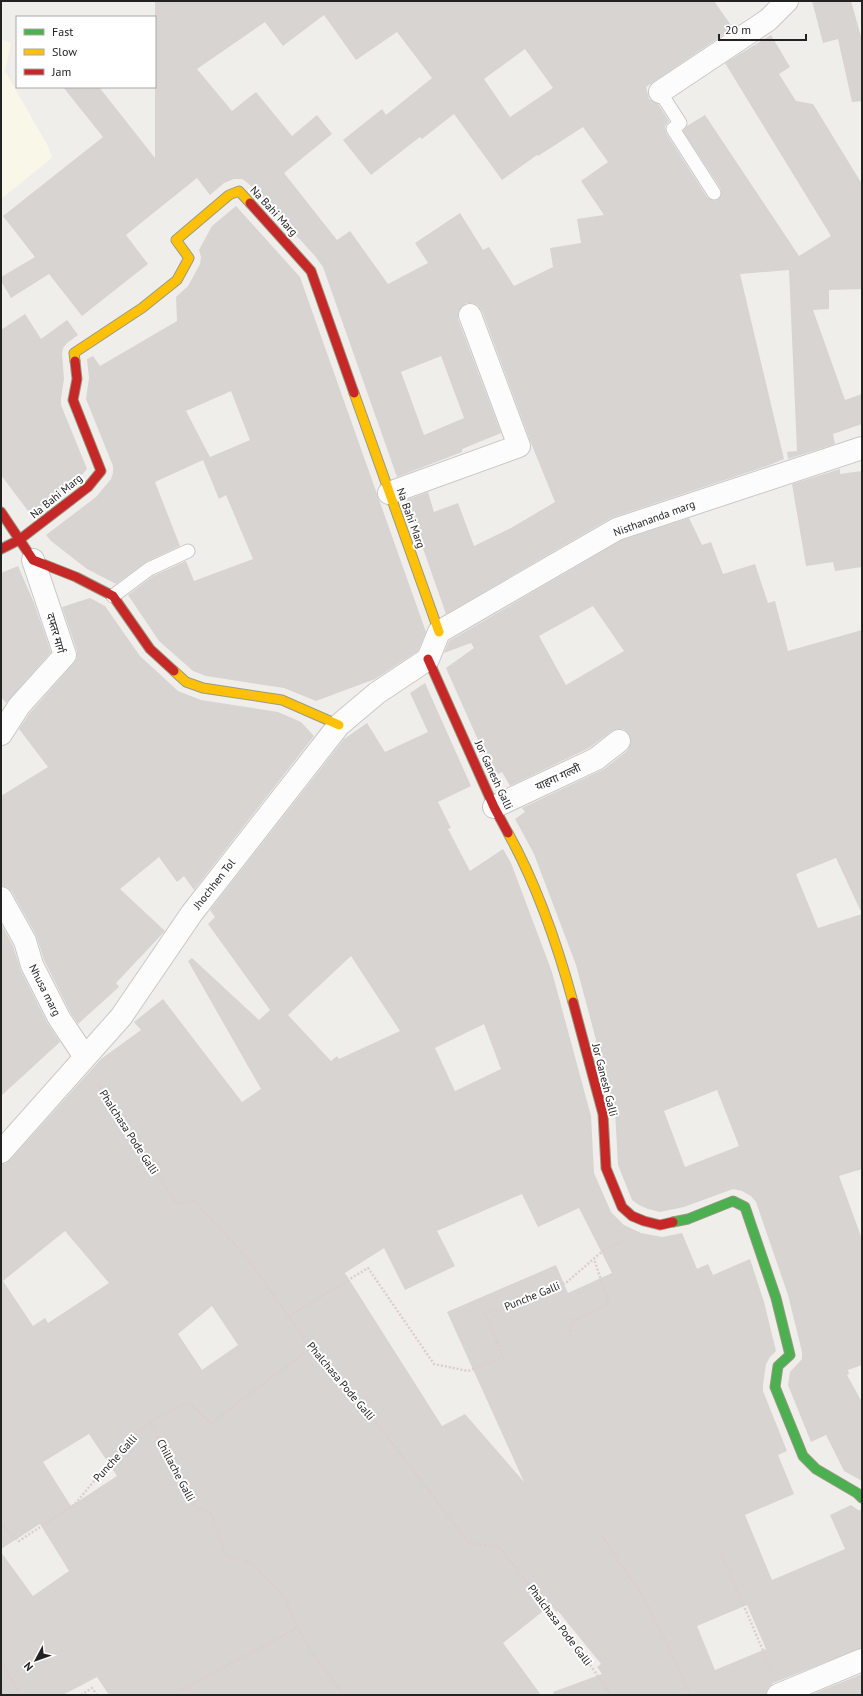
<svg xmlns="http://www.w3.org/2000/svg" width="863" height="1696" viewBox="0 0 863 1696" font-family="'PT Sans','Noto Sans Devanagari',sans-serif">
<rect width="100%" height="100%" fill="#f0eeeb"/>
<polygon fill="#f8f7e8" points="1,39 11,43 5,71 48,146 52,158 1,199"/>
<g fill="#d7d4d2" fill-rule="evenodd">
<path d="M 155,1 L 714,1 L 733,28 L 646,87 L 649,99 L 658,104 L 669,121 L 665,126 L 666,133 L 707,197 L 715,201 L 721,196 L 721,189 L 683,131 L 687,126 L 705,115 L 799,256 L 831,236 L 725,63 L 771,35 L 790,67 L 779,74 L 796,101 L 813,104 L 862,184 L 862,289 L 829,290 L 829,309 L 813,310 L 845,400 L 862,394 L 862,424 L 833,434 L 835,444 L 788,459 L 787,452 L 797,451 L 789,270 L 740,274 L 784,459 L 767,466 L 611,518 L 446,614 L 406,500 L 428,492 L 434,512 L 458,503 L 474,546 L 511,528 L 555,502 L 531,443 L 482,311 L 478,305 L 472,303 L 466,303 L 461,307 L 458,313 L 458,319 L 501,433 L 462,449 L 462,452 L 397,477 L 323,267 L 315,256 L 248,183 L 242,179 L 234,179 L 224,183 L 210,195 L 197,178 L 126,235 L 148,264 L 82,316 L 49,274 L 11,298 L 1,281 L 1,277 L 35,257 L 3,216 L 103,137 L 63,87 L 99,87 L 155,158 ZM 324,15 L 356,60 L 397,32 L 432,78 L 386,115 L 382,109 L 343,140 L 371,175 L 420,137 L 422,139 L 454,114 L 502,180 L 537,155 L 538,156 L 583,127 L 608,162 L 581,181 L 604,215 L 577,219 L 581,243 L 550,248 L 553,267 L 514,286 L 489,247 L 483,250 L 460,213 L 415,243 L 428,263 L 388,284 L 350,231 L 337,240 L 284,173 L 332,134 L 317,115 L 292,136 L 256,92 L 232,111 L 197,69 L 265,22 L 283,46 ZM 525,49 L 553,88 L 510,117 L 484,79 ZM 441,356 L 464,418 L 424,435 L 401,372 Z"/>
<polygon points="812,1 851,1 862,40 862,101 852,102 838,39 823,43"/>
<path d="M 236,206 L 300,277 L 426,632 L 418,651 L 375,679 L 316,701 L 284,688 L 206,676 L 193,671 L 159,641 L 128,595 L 153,576 L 186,561 L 194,581 L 253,559 L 226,495 L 219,499 L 203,460 L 155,482 L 180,546 L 146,562 L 116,584 L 87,569 L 51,541 L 46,535 L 96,497 L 111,479 L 113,473 L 113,466 L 86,399 L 89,378 L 87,359 L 93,356 L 100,366 L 177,321 L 176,297 L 188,286 L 200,264 L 201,257 L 199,250 L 212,226 ZM 231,391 L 250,440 L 210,457 L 186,411 Z"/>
<polygon points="25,314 41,339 67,320 78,335 67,343 63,348 62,354 64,379 61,398 61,405 87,469 79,478 31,515 1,475 1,330"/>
<polygon points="840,469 840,474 862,471 862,567 835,571 833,562 806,566 792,484"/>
<path d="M 689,518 L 702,545 L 711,542 L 723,574 L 755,564 L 768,603 L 775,601 L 788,651 L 862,630 L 862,1169 L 839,1176 L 862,1239 L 862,1365 L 848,1370 L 849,1374 L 847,1375 L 862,1402 L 862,1481 L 844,1471 L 826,1435 L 811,1442 L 788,1385 L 790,1372 L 802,1359 L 802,1352 L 788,1295 L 756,1202 L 751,1196 L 742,1191 L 733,1189 L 684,1207 L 660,1212 L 648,1209 L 639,1205 L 632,1200 L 618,1165 L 615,1111 L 576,965 L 534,854 L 515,819 L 525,812 L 522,808 L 604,769 L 627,751 L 630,746 L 631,740 L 629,734 L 623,729 L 618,729 L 612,731 L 589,748 L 510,786 L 502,772 L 494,776 L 446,668 L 474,648 L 471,643 L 444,653 L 449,641 L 622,540 ZM 593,606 L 624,651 L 566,685 L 539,636 ZM 836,858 L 862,914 L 818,928 L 796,874 ZM 717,1090 L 739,1146 L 685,1167 L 664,1111 Z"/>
<polygon points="18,566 34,603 51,652 6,703 1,697 1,573"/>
<polygon points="90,598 105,606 140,656 178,691 201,700 278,712 301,722 314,736 194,890 184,876 177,882 159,857 120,889 165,931 116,983 119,987 78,1024 70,1012 44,960 36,935 12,892 7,887 1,886 1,796 48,767 19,729 29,714 74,663 77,658 77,651 62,607"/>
<path d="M 425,683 L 471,786 L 438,802 L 451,828 L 448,829 L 470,871 L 503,849 L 511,863 L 552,972 L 591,1116 L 594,1173 L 611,1212 L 624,1225 L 641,1233 L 662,1237 L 682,1233 L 697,1269 L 708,1264 L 713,1275 L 750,1259 L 764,1302 L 776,1351 L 770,1357 L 766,1364 L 763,1385 L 763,1391 L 787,1451 L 778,1455 L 794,1494 L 745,1515 L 772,1580 L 845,1549 L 830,1515 L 851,1505 L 858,1510 L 862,1510 L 862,1648 L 773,1683 L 768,1688 L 766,1695 L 554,1695 L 553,1692 L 602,1674 L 597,1667 L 601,1664 L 558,1611 L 556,1612 L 551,1605 L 503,1643 L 541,1695 L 109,1695 L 97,1677 L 63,1695 L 1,1695 L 1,1552 L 33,1596 L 69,1571 L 40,1524 L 1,1549 L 1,1164 L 5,1164 L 10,1160 L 101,1059 L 141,1030 L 134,1022 L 163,999 L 242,1102 L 261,1089 L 188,961 L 192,958 L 259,1020 L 270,1010 L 208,924 L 215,917 L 210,910 L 344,739 L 367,723 L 385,752 L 428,732 L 410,693 ZM 351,956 L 400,1031 L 339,1059 L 337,1056 L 331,1061 L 288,1015 ZM 484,1024 L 501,1069 L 455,1091 L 435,1048 ZM 522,1194 L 538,1227 L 579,1208 L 612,1273 L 568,1293 L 556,1265 L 447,1312 L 524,1482 L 465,1414 L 442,1426 L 345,1273 L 384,1248 L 405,1290 L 455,1266 L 437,1231 ZM 65,1231 L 109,1283 L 48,1323 L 45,1318 L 33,1326 L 3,1281 ZM 212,1306 L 238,1345 L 202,1370 L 178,1334 ZM 89,1434 L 117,1476 L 71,1506 L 43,1462 ZM 747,1605 L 766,1649 L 715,1670 L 697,1626 Z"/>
<polygon points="1,924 13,946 21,971 48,1024 60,1042 1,1096"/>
<polygon points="862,1674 862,1695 810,1695"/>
</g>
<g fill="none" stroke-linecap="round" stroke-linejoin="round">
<g stroke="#c9c8c7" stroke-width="15">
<g id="lane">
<polyline points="660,92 680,123 673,129 714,193"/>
<polyline points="113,596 149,569 188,551"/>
</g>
</g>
<g stroke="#c9c8c7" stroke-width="24">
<g id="street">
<polyline points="660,92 768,20 787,1"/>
<polyline points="389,493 519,446 470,315"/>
<polyline points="1,734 19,706 65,655 33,560"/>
<polyline points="494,807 596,759 619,741"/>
<polyline points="1,898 25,941 32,965 59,1018 85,1057"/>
<polyline points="1,1152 121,1017 192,913 339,725 377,693 428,659 439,632 617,529 862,448"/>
<polyline points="778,1695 862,1660"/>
</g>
</g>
<g stroke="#999a82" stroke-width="11">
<polyline id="fast" points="673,1222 688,1219 733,1201 745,1207 776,1298 790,1355 778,1366 775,1387 803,1456 816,1469 857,1493 862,1498"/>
</g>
<g stroke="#999a82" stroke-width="11">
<g id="slow">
<polyline points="75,361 74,353 142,308 177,280 189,258 176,240 229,195 239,191 250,203"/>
<polyline points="354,393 439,632"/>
<polyline points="174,671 186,682 203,688 282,700 339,725"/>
<path d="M 508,833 C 536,883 558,947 573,1002"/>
</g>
</g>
<g stroke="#999a82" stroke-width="11">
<g id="jam">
<polyline points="250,203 311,271 354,393"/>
<polyline points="1,512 33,560 76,577 113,596 150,649 174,671"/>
<polyline points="1,549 19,540 88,487 101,471 73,400 77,379 75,361"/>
<polyline points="428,659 494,807 508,833"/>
<polyline points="573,1002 603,1114 606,1168 622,1207 632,1216 644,1221 660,1225 673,1222"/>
</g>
</g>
<g stroke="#dccecd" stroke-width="2.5" stroke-dasharray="2 2" stroke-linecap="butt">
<path d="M 98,1083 L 106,1098 L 176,1203 L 195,1201 L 248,1259 L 311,1348 L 390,1440 L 468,1542 C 479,1547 490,1543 500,1548 L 573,1640 L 611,1695"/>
<polyline points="289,1316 368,1268 434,1364 468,1371 503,1357 485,1313 516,1305 567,1282 605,1249 624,1241"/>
<polyline points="570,1336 571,1321 609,1304 594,1259"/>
<polyline points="150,1422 195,1506 199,1509 210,1511 226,1556 252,1563 285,1598 297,1627 311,1651 344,1695"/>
<polyline points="1,1524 19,1541 75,1504 124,1445 150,1422 188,1402 211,1423 311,1348"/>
<polyline points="602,1536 642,1595 670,1650 690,1695"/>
<polyline points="721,1553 771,1669"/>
<polyline points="1,1661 20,1695"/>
<polyline points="81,1695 92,1688 97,1695"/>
<path d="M 175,1695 C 214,1669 258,1652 297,1627"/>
</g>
<use href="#lane" stroke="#fdfcfc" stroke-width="13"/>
<use href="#street" stroke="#fdfcfc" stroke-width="22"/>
<use href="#fast" stroke="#4caf50" stroke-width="9"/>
<use href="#slow" stroke="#ffc107" stroke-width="9"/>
<use href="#jam" stroke="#c62828" stroke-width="9"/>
</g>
<g text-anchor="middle" stroke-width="4" stroke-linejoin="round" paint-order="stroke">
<g font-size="11" fill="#222" stroke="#fff">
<text transform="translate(274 211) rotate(47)" y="4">Na Bahi Marg</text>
<text transform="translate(56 496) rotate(-39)" y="4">Na Bahi Marg</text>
<text transform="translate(411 518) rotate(70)" y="4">Na Bahi Marg</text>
<text transform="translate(654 518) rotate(-20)" y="4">Nisthananda marg</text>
<text transform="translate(56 633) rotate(74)" y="4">दफ्तर मार्ग</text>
<text transform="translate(494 775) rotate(65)" y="4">Jor Ganesh Galli</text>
<text transform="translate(558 777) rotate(-25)" y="4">याहगा गल्ली</text>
<text transform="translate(214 884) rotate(-52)" y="4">Jhochhen Tol</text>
<text transform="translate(45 990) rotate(63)" y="4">Nhusa marg</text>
<text transform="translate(605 1080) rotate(76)" y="4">Jor Ganesh Galli</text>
<text transform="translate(129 1132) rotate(57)" y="4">Phalchasa Pode Galli</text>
<text transform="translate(532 1296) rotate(-22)" y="4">Punche Galli</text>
<text transform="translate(341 1381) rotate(50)" y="4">Phalchasa Pode Galli</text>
<text transform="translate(115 1458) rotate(-48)" y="4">Punche Galli</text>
<text transform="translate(176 1470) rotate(62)" y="4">Chillache Galli</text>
<text transform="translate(560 1625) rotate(53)" y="4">Phalchasa Pode Galli</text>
</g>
</g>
<rect width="863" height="1696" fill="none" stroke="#222222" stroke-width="4"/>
<rect x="16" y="16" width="140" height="72" fill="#ffffff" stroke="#a7a7a7"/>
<rect x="24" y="29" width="20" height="6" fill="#4caf50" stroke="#a7a7a7"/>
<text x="52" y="36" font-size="12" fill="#222222">Fast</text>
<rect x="24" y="49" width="20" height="6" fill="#ffc107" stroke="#a7a7a7"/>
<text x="52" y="56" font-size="12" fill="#222222">Slow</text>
<rect x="24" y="69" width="20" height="6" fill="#c62828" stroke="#a7a7a7"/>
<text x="52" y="76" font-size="12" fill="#222222">Jam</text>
<g transform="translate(36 1660) rotate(229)" stroke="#ffffff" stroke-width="3" paint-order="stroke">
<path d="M0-3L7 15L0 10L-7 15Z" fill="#222222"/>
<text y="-6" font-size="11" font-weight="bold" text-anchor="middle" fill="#222222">N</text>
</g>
<path d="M719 34v6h87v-6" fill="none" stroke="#222222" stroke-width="2"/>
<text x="725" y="34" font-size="12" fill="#222222" stroke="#ffffff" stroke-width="3" paint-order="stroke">20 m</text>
</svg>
